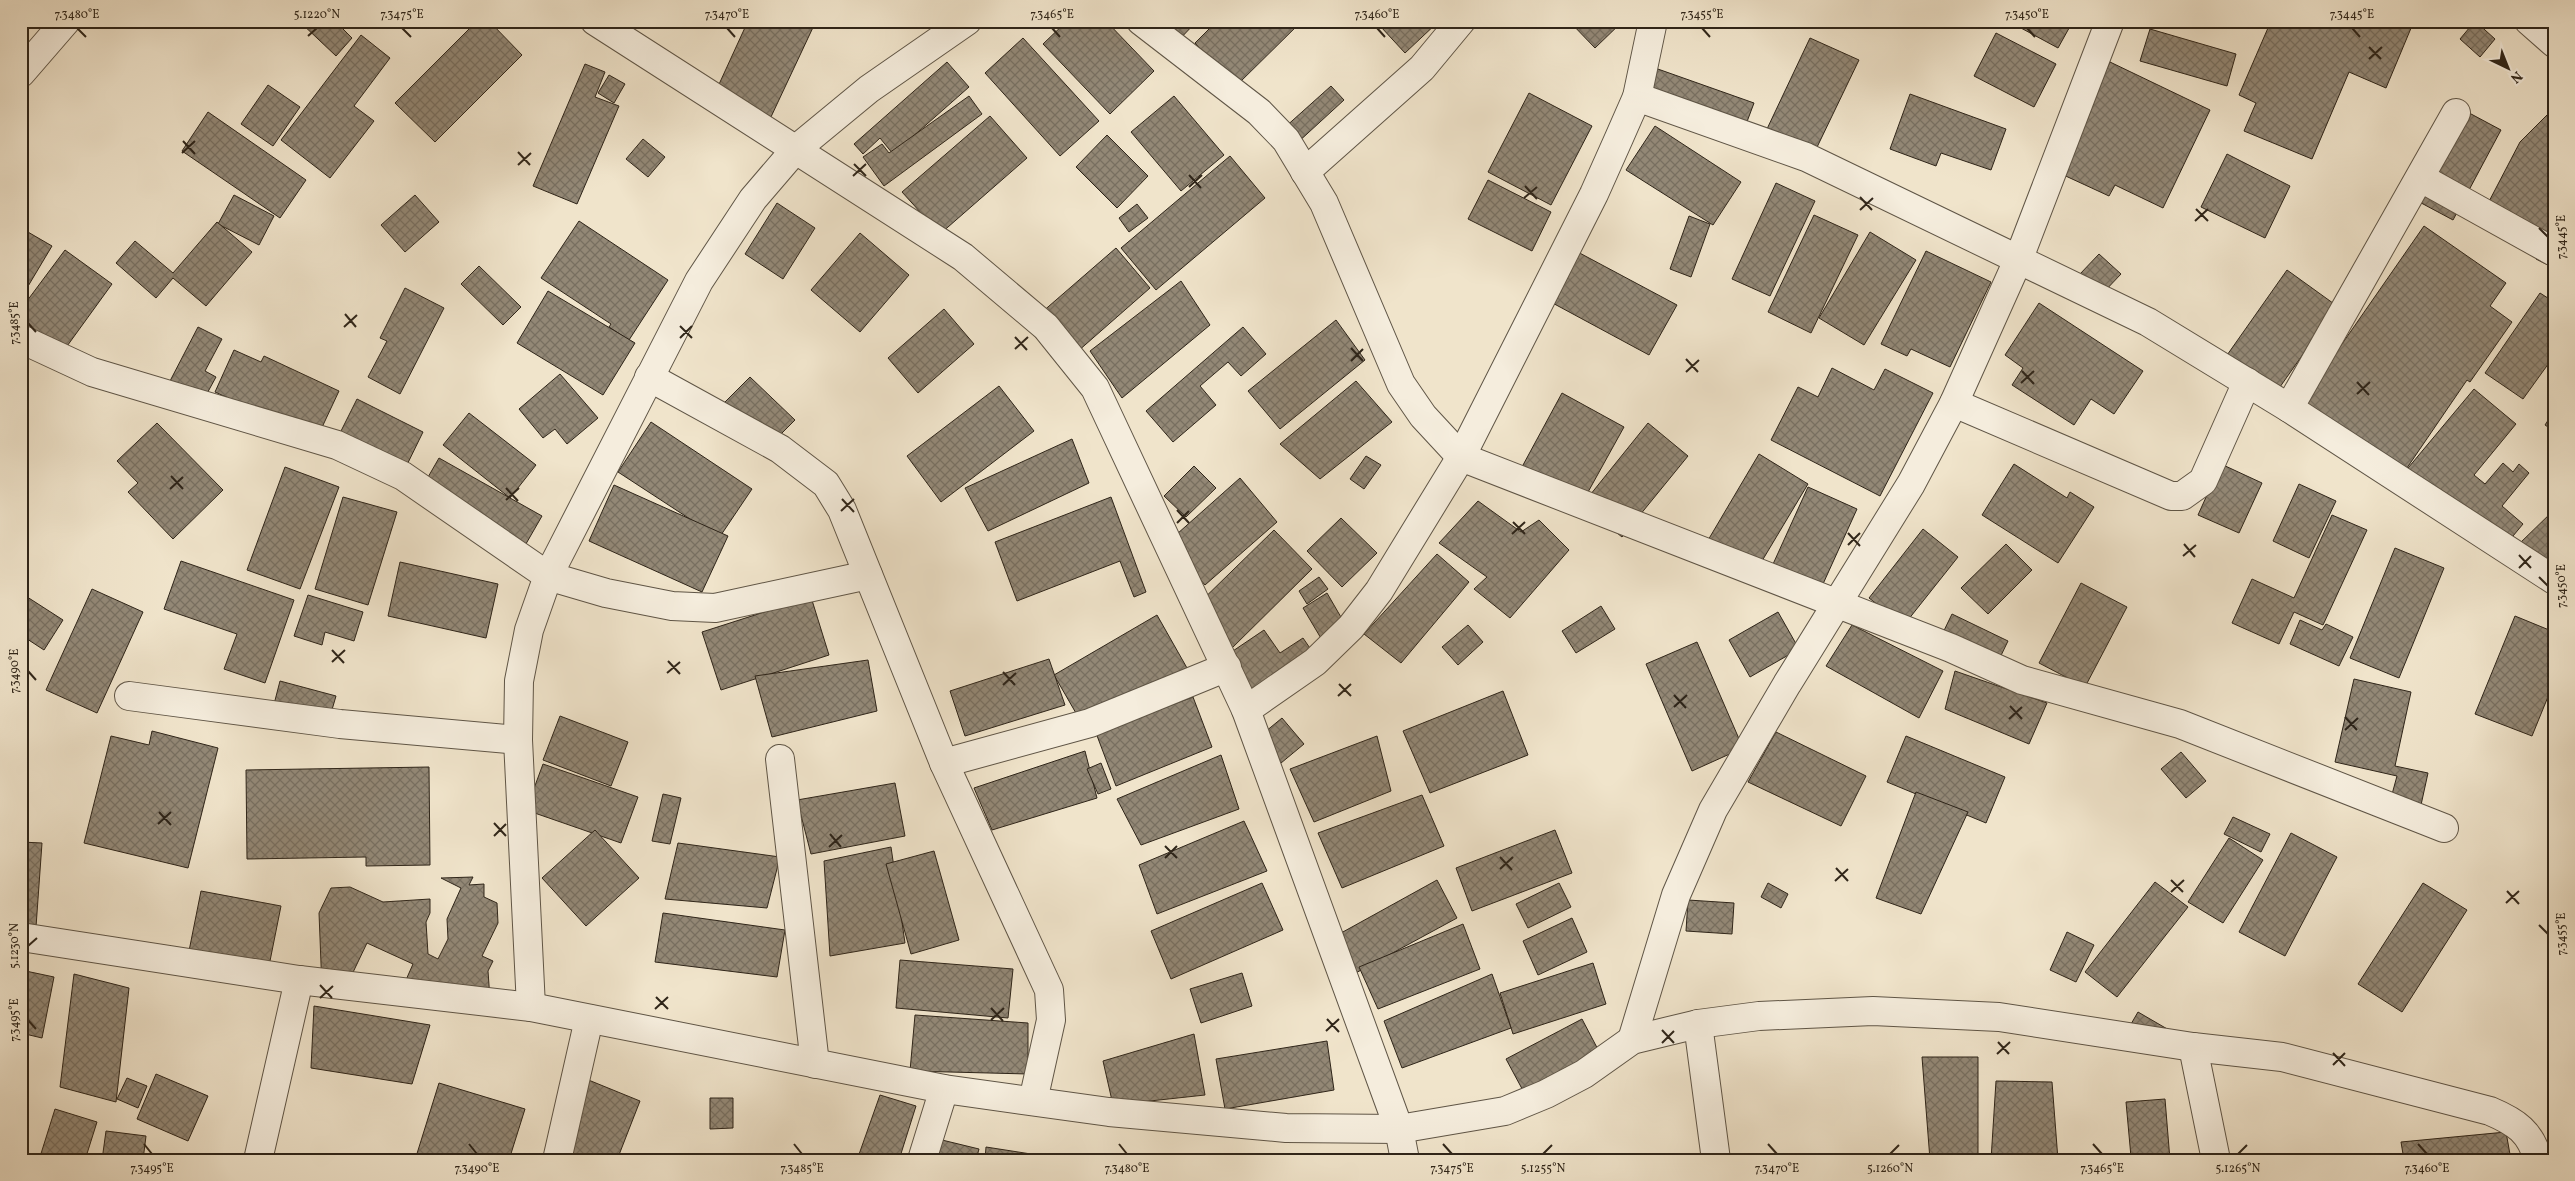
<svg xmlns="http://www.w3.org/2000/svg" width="2575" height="1181" viewBox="0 0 2575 1181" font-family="Vollkorn,serif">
<defs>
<pattern id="building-cross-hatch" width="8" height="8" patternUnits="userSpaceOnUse" patternTransform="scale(1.25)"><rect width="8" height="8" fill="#938876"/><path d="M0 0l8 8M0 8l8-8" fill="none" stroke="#786f60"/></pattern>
</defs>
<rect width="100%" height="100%" fill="#f0e4cb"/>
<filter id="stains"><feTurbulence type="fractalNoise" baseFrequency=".004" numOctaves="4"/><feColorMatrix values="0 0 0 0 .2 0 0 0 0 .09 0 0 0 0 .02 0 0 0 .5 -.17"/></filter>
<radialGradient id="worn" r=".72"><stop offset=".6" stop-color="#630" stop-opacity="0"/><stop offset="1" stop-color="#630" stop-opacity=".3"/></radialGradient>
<g fill="url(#building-cross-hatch)" stroke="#2f2519">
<polygon points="335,21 352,38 336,56 300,22"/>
<polygon points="477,21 489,21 522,55 435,142 395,103"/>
<polygon points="748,21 816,21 770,119 715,93"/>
<polygon points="1067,21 1106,21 1154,71 1110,114 1043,44"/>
<polygon points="1154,21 1197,21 1176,43"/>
<polygon points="1217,21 1302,21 1236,86 1195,43"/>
<polygon points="1371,21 1437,21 1438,22 1405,53 1381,27 1379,29"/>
<polygon points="1569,21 1623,21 1595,48"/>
<rect x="1791" y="21" width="51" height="5"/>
<polygon points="2008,21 2073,21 2058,48"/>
<polygon points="2271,21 2414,21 2386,88 2349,72 2312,159 2244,131 2256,103 2239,95"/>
<polygon points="2475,21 2495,39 2480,57 2460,39"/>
<polygon points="2495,21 2511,21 2506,28"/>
<polygon points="2150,29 2236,54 2227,86 2140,61"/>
<polygon points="1996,33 2056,64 2034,107 1974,76"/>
<polygon points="361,35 390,58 354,106 374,121 330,178 281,140"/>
<polygon points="1023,38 1099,121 1060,156 985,73"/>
<polygon points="1810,38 1859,60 1806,170 1758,148"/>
<polygon points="947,62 969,87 893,154 880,138 863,154 854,144"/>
<polygon points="2110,62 2210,110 2163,208 2115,185 2109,196 2057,172"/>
<polygon points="585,64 605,72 595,97 619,106 577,204 533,186"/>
<polygon points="1655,68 1754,103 1739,143 1641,109"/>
<polygon points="609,75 625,84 614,103 598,93"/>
<polygon points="268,85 300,107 273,146 241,124"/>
<polygon points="1331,86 1344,100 1296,144 1283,129"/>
<polygon points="1529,93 1592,126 1551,205 1488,172"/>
<polygon points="1910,94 2006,129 1991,170 1941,153 1936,166 1890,149"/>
<polygon points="969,96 982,114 884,186 863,157 882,144 889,153"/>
<polygon points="1174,96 1224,155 1181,191 1131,132"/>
<polygon points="2458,107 2501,130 2453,220 2410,197"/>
<polygon points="2551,111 2554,112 2554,268 2536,259 2543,245 2484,211 2520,142"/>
<polygon points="208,112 306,180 280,218 182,151"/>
<polygon points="990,116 1027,158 940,234 902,192"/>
<polygon points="1655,126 1741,182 1713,225 1626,170"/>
<polygon points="1107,135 1148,176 1117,208 1076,167"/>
<polygon points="643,139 665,157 648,177 626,159"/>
<polygon points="2227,154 2290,186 2265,238 2201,207"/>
<polygon points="1230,156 1265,198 1156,290 1121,248"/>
<polygon points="1488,180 1551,212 1532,251 1468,219"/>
<polygon points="1776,183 1815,201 1770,296 1732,279"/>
<polygon points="234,195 274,216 259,245 218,224"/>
<polygon points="415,195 439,222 405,252 381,225"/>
<polygon points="777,203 815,228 783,279 745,254"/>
<polygon points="1137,204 1148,218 1129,232 1119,218"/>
<polygon points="1814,215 1858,235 1811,333 1768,312"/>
<polygon points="1689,216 1710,224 1691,277 1670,269"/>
<polygon points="579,221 668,280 629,340 609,327 611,324 541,278"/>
<polygon points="217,222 252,252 206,306 173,278 156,298 116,263 135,241 173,273"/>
<polygon points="2424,226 2506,283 2490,306 2512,322 2470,382 2467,380 2396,484 2294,413"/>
<polygon points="21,228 52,246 21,298"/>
<polygon points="1870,232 1916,260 1864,345 1819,318"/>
<polygon points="860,233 909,275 860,332 811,290"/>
<polygon points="1116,248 1150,288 1061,366 1026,326"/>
<polygon points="65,250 112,284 57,360 21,334 21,309"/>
<polygon points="1574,250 1677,305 1649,355 1547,300"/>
<polygon points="1926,251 1991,282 1950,367 1911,349 1907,356 1881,344"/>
<polygon points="2099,254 2121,274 2102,294 2080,274"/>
<polygon points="479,266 521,307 503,325 461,284"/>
<polygon points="2287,270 2337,306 2275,394 2225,358"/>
<polygon points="1181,281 1210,325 1122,398 1090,351"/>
<polygon points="405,288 444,308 400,394 368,377 387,341 380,338"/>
<polygon points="548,291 635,343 603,395 517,343"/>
<polygon points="2540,293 2554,302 2554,356 2523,399 2485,373"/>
<polygon points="2039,303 2143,371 2114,414 2091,399 2074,425 2012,385 2023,368 2005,355"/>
<polygon points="944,309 974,344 918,393 888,358"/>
<polygon points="1336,320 1365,360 1280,429 1248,391"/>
<polygon points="198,327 222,339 205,371 216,377 204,399 170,381"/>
<polygon points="1243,327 1266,354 1241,376 1228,362 1200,386 1216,405 1173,442 1146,411"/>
<polygon points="234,350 261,362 264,356 339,391 317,438 215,392"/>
<polygon points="1832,368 1874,390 1885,369 1933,393 1880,496 1771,440 1798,387 1818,397"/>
<polygon points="560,374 598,418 567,444 555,429 543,438 519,409"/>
<polygon points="750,377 795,420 761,454 716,411"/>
<polygon points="1356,381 1392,422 1320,479 1280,444"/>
<polygon points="999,386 1034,431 941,502 907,456"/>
<polygon points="2474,389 2516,424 2474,475 2485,484 2503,463 2513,472 2519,464 2529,473 2502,506 2523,524 2498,554 2403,474"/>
<polygon points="1562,393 1624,427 1577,512 1516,478"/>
<polygon points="357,399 423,432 401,477 335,443"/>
<polygon points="2554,411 2554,431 2545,425"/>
<polygon points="469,413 536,465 510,498 443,445"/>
<polygon points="651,422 752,489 719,538 618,472"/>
<polygon points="157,423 223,490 173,539 128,492 138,483 117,461"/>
<polygon points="1648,423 1688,456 1622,537 1582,505"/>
<polygon points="1072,439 1089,483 988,531 965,488"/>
<polygon points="1759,454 1808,484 1753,576 1704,547"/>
<polygon points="1366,456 1381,465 1364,489 1350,479"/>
<polygon points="439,458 542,516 519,556 416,498"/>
<polygon points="2014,464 2067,498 2070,492 2094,507 2058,563 1982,515"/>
<polygon points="2221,464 2262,483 2239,533 2198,515"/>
<polygon points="1194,466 1216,488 1186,517 1164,496"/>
<polygon points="285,467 339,487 300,589 247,570"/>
<polygon points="1240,478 1277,522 1205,585 1168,542"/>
<polygon points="2299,484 2336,501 2309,558 2273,541"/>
<polygon points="614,485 728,536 702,592 589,541"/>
<polygon points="1808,487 1857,509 1813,606 1764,584"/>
<polygon points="343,497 397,512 368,605 315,589"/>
<polygon points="1111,497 1146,592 1134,597 1120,561 1017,601 995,542"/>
<polygon points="1478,501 1521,532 1539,520 1569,550 1510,618 1474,589 1487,577 1439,543"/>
<polygon points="2554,510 2554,580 2519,544"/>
<polygon points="2332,515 2367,530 2323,625 2294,612 2279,644 2232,623 2252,579 2294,598"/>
<polygon points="1341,518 1377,553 1342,587 1307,551"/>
<polygon points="21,520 27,524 21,534"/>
<polygon points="1923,529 1958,557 1904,625 1869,598"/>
<polygon points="1274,530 1312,569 1228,652 1189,613"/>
<polygon points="2006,544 2032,570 1988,614 1961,588"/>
<polygon points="2395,548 2444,568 2399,678 2350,658"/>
<polygon points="1437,554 1469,582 1401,663 1364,634"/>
<polygon points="181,561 294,600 265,683 224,669 237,634 164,609"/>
<polygon points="400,562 498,584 486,638 388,616"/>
<polygon points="1319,577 1328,589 1307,604 1299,591"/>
<polygon points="2081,583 2127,607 2085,687 2039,663"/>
<polygon points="92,589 143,612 97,713 46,690"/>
<polygon points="21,593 63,620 44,650 21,635"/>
<polygon points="1327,593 1349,631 1325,645 1303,608"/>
<polygon points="308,595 363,612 354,641 325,632 322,645 294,636"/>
<polygon points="811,597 829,655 721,690 702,632"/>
<polygon points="1601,606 1615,629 1576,653 1562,631"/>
<polygon points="1778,612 1799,649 1750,677 1729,640"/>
<polygon points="1952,614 2008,641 1994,670 1938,643"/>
<polygon points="1157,615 1187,668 1084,727 1054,675"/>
<polygon points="2515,616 2554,632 2554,682 2532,736 2475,714"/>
<polygon points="2300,620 2322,630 2326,624 2353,637 2339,666 2290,644"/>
<polygon points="1468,625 1483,642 1458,665 1442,647"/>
<polygon points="1852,625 1943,671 1919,718 1826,666"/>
<polygon points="1264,630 1280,653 1303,638 1314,654 1253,695 1227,655"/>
<polygon points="1697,642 1743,748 1692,771 1646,664"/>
<polygon points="1049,659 1065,705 965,736 950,691"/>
<polygon points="868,660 877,711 772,737 755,676"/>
<polygon points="1955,671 2047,703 2029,744 1945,709"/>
<polygon points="2354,679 2411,692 2395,766 2428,773 2421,805 2391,798 2397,776 2335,762"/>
<polygon points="280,681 336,696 327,727 272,712"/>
<polygon points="1503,691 1528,755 1430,793 1403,731"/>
<polygon points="1193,697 1212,747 1116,786 1096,733"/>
<polygon points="560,716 628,742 611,786 543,760"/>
<polygon points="1282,718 1304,744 1275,768 1254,741"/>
<polygon points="152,731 218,748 188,868 84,843 111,736 149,745"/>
<polygon points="1776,732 1866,776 1841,826 1748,782"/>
<polygon points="1377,736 1391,791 1314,822 1290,769"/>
<polygon points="1906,736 2005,777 1986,823 1887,782"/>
<polygon points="1085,751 1097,798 992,830 974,788"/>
<polygon points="2181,752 2206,781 2186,798 2161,769"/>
<polygon points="1221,755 1239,809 1141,845 1117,799"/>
<polygon points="1101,763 1111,789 1098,794 1087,769"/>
<polygon points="543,764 638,797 621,843 526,810"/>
<polygon points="429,767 430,865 366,866 366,857 247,859 246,770"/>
<polygon points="895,783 905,836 811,854 797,800"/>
<polygon points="1916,792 1968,812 1921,914 1876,898"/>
<polygon points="663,794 681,798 670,844 652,841"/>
<polygon points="1422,795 1444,846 1342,888 1318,833"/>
<polygon points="2233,817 2270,834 2261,852 2224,834"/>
<polygon points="1244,821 1267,871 1157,914 1139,865"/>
<polygon points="595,830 639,878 586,926 542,878"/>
<polygon points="1555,830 1572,873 1472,911 1456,868"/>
<polygon points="2291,833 2337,857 2285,956 2239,932"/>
<polygon points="2229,838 2263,860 2223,923 2188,902"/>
<polygon points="21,842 42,843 36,927 21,926"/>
<polygon points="678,843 780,857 767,908 665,899"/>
<polygon points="891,847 905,943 830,956 824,861"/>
<polygon points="934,851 959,940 911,954 886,864"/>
<polygon points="473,877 469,885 484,884 484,897 497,903 498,923 482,956 493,961 488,971 490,999 402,989 413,964 367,943 346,987 322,989 319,913 331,888 350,887 383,902 430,899 430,913 426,922 428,954 438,959 448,939 447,919 461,888 441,878"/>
<polygon points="1437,880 1457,918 1352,975 1332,938"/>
<polygon points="2155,882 2188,907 2117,997 2085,972"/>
<polygon points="1262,883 1283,930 1171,979 1151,931"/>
<polygon points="1559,883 1571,907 1528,928 1516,904"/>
<polygon points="1768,883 1788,894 1781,908 1761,897"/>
<polygon points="2423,883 2467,910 2402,1012 2358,984"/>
<polygon points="201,891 281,906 268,971 188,956"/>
<polygon points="1688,900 1734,903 1732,934 1686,931"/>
<polygon points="663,913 785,930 777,977 655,962"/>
<polygon points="1572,918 1587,952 1538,975 1523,941"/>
<polygon points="1463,924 1480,969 1378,1009 1359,967"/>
<polygon points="2067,932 2094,945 2076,982 2050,970"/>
<polygon points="900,960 1013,969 1008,1018 896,1008"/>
<polygon points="1593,963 1606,1004 1513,1034 1500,993"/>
<polygon points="21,970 54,977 42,1038 21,1033"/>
<polygon points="1242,973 1252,1006 1201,1023 1190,989"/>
<polygon points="74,974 129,988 116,1102 60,1087"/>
<polygon points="1492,974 1511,1028 1402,1068 1384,1021"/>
<polygon points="314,1006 430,1025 412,1084 311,1068"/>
<polygon points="2138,1012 2169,1030 2127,1031"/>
<polygon points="915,1015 1028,1023 1028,1074 910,1071"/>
<polygon points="1582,1019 1603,1059 1527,1098 1506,1059"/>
<polygon points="1194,1034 1205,1095 1113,1105 1103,1061"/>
<polygon points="1327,1041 1334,1090 1225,1109 1216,1059"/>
<polygon points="1922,1057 1978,1057 1978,1160 1930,1160"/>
<polygon points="156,1074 208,1096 188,1141 137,1119"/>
<polygon points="127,1078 147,1086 138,1108 117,1099"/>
<polygon points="586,1079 640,1101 617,1160 554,1160"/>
<polygon points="1996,1081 2052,1082 2058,1160 1991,1160"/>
<polygon points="439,1083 525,1109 509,1160 415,1160"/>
<polygon points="880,1095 916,1106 899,1160 857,1160"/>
<polygon points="710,1098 733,1098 733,1128 710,1129"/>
<polygon points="2165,1099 2170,1160 2135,1160 2135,1156 2131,1157 2126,1102"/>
<polygon points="55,1109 97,1122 85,1160 39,1160"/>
<polygon points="106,1131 146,1136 143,1160 102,1160"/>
<polygon points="2506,1132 2511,1160 2404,1160 2401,1142"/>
<polygon points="942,1140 979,1149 976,1160 936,1160"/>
<polygon points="986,1147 1031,1154 1030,1160 985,1160"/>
</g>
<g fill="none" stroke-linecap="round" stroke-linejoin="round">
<g stroke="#5f5546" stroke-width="30">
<g id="minor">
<polyline points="595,21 963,257 1046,327 1095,388 1246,710 1399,1129 1405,1160"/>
<polyline points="1141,21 1259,112 1286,140 1324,203 1401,384 1423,416 1461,457 1951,648 2022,680 2180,724 2444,828"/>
<polyline points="2529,21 2554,43"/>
<polyline points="21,73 66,21"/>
<polyline points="1637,97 1806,157 2148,322 2289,408 2554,580"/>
<polyline points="1305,172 1422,68 1461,21"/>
<polyline points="2421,178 2554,252"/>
<polyline points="21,339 92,372 337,445 403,476 548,576 606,593 672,606 715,608 868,575"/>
<polyline points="649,377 780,449 826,484 842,510 944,763 1049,990 1051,1020 1033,1101"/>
<polyline points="1954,403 2171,496 2182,496 2203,481 2247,382"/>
<polyline points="2289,408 2456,113"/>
<polyline points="129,696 340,724 518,740"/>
<polyline points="1246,710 1315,662 1351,627 1379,591 1461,457 1594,194 1619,138 1637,97 1653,21"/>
<polyline points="780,759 815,1064"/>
<polyline points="944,763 1090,723 1227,667"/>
<path d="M 21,937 L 299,980 L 531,1007 L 944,1089 L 1109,1112 L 1286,1128 L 1399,1129 L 1505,1111 L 1546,1094 L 1584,1074 L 1632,1040 L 1698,1024 L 1759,1016 L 1873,1011 L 1999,1017 L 2193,1047 L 2282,1057 L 2490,1111 C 2516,1122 2531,1132 2538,1160"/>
<polyline points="531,1007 518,740 519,681 529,630 548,576 699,281 753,199 795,150 869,89 967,21"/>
<polyline points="1698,1024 1716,1160"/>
<polyline points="1632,1040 1676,895 1713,810 1787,684 1911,484 1954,403 2019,258 2110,21"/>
<polyline points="2193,1047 2216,1160"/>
<polyline points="258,1160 299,980"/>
<polyline points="557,1160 589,1019"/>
<polyline points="922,1160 944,1089"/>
</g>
</g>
<use href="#minor" stroke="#f5eddd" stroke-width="28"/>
</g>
<path fill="none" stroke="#2f2519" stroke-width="2" d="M 77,28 L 86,37M 402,28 L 411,37M 727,28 L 735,37M 1052,28 L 1060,37M 1377,28 L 1385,37M 1702,28 L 1710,37M 2027,28 L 2035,37M 2352,28 L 2360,37M 308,36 L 317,28M 2369,47 L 2381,59M 2369,59 L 2382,47M 183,141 L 195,154M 518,152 L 530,165M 182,153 L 195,141M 854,164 L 866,176M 518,165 L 531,153M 1189,175 L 1201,188M 853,176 L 866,164M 1525,186 L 1537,199M 1189,187 L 1202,175M 1860,197 L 1872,210M 1524,198 L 1537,187M 2196,209 L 2208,221M 1860,210 L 1873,198M 2195,221 L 2208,209M 2539,228 L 2548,237M 345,314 L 356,327M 28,323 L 36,332M 680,326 L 692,338M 344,327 L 357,315M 1015,337 L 1027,350M 680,338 L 692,326M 1351,348 L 1363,361M 1015,349 L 1028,337M 1686,359 L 1698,372M 1351,361 L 1363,349M 2022,371 L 2034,384M 1686,372 L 1699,360M 2357,382 L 2369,395M 2021,383 L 2034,371M 2357,394 L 2370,382M 171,476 L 183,489M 506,488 L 518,501M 170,489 L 183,477M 842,499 L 854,512M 506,500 L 519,488M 1177,510 L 1189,523M 841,511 L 854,499M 1513,522 L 1525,534M 1177,523 L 1189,511M 1848,533 L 1860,546M 1512,534 L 1525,522M 2184,544 L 2195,557M 1848,545 L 1860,533M 2519,555 L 2531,568M 2183,556 L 2196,545M 2519,568 L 2531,556M 2539,577 L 2548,586M 332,650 L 344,663M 668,661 L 680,674M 332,662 L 345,650M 28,671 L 36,680M 1003,672 L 1015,685M 667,673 L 680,662M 1339,684 L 1351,696M 1003,685 L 1016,673M 1674,695 L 1686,708M 1338,696 L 1351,684M 2010,706 L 2022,719M 1674,707 L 1687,695M 2345,717 L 2357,730M 2009,719 L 2022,707M 2345,730 L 2358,718M 159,812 L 171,825M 494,823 L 506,836M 158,824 L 171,812M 830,834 L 841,847M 494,836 L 506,824M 1165,846 L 1177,858M 829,847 L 842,835M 1500,857 L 1512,870M 1165,858 L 1177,846M 1836,868 L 1848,881M 1500,869 L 1513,857M 2171,880 L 2183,892M 1835,881 L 1848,869M 2507,891 L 2519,904M 2171,892 L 2184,880M 2506,903 L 2519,891M 2539,925 L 2548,934M 28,946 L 37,938M 320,985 L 332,998M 656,997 L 668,1009M 320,998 L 333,986M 991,1008 L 1003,1021M 655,1009 L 668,997M 1327,1019 L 1339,1032M 28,1020 L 36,1029M 991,1020 L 1004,1008M 1662,1030 L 1674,1043M 1326,1031 L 1339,1019M 1998,1042 L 2009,1054M 1662,1043 L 1674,1031M 2333,1053 L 2345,1066M 1997,1054 L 2010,1042M 2333,1065 L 2345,1053M 144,1144 L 152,1154M 469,1144 L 477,1154M 794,1144 L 802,1154M 1119,1144 L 1127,1154M 1443,1144 L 1452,1154M 1768,1144 L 1777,1154M 2093,1144 L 2102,1154M 2418,1144 L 2427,1154M 1543,1154 L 1552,1145M 1890,1154 L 1899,1145M 2238,1154 L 2247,1145"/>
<rect width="2575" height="1181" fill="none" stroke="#f0e4cb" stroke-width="55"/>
<g transform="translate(2508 68) rotate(137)" stroke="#f5eddd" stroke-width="4" paint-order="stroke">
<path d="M0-4L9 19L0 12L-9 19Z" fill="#2f2519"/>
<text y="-8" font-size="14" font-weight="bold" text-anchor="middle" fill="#2f2519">N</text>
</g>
<rect x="28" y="28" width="2520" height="1126" fill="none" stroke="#2f2519" stroke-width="2"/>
<g font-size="12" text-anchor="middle" fill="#2f2519">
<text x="77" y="18">7.3480°E</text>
<text x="317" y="18">5.1220°N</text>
<text x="402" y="18">7.3475°E</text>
<text x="727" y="18">7.3470°E</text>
<text x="1052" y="18">7.3465°E</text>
<text x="1377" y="18">7.3460°E</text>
<text x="1702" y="18">7.3455°E</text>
<text x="2027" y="18">7.3450°E</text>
<text x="2352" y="18">7.3445°E</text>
<text transform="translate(2561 237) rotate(-90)" y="4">7.3445°E</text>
<text transform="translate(14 323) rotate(-90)" y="4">7.3485°E</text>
<text transform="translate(2561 586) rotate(-90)" y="4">7.3450°E</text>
<text transform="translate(14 671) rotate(-90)" y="4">7.3490°E</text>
<text transform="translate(2561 934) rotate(-90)" y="4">7.3455°E</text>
<text transform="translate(14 946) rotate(-90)" y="4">5.1230°N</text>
<text transform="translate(14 1020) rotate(-90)" y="4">7.3495°E</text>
<text x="152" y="1172">7.3495°E</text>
<text x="477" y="1172">7.3490°E</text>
<text x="802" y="1172">7.3485°E</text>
<text x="1127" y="1172">7.3480°E</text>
<text x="1452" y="1172">7.3475°E</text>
<text x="1543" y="1172">5.1255°N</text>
<text x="1777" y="1172">7.3470°E</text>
<text x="1890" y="1172">5.1260°N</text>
<text x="2102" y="1172">7.3465°E</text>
<text x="2238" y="1172">5.1265°N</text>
<text x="2427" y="1172">7.3460°E</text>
</g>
<rect width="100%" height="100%" filter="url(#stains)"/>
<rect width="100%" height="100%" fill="url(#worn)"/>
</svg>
